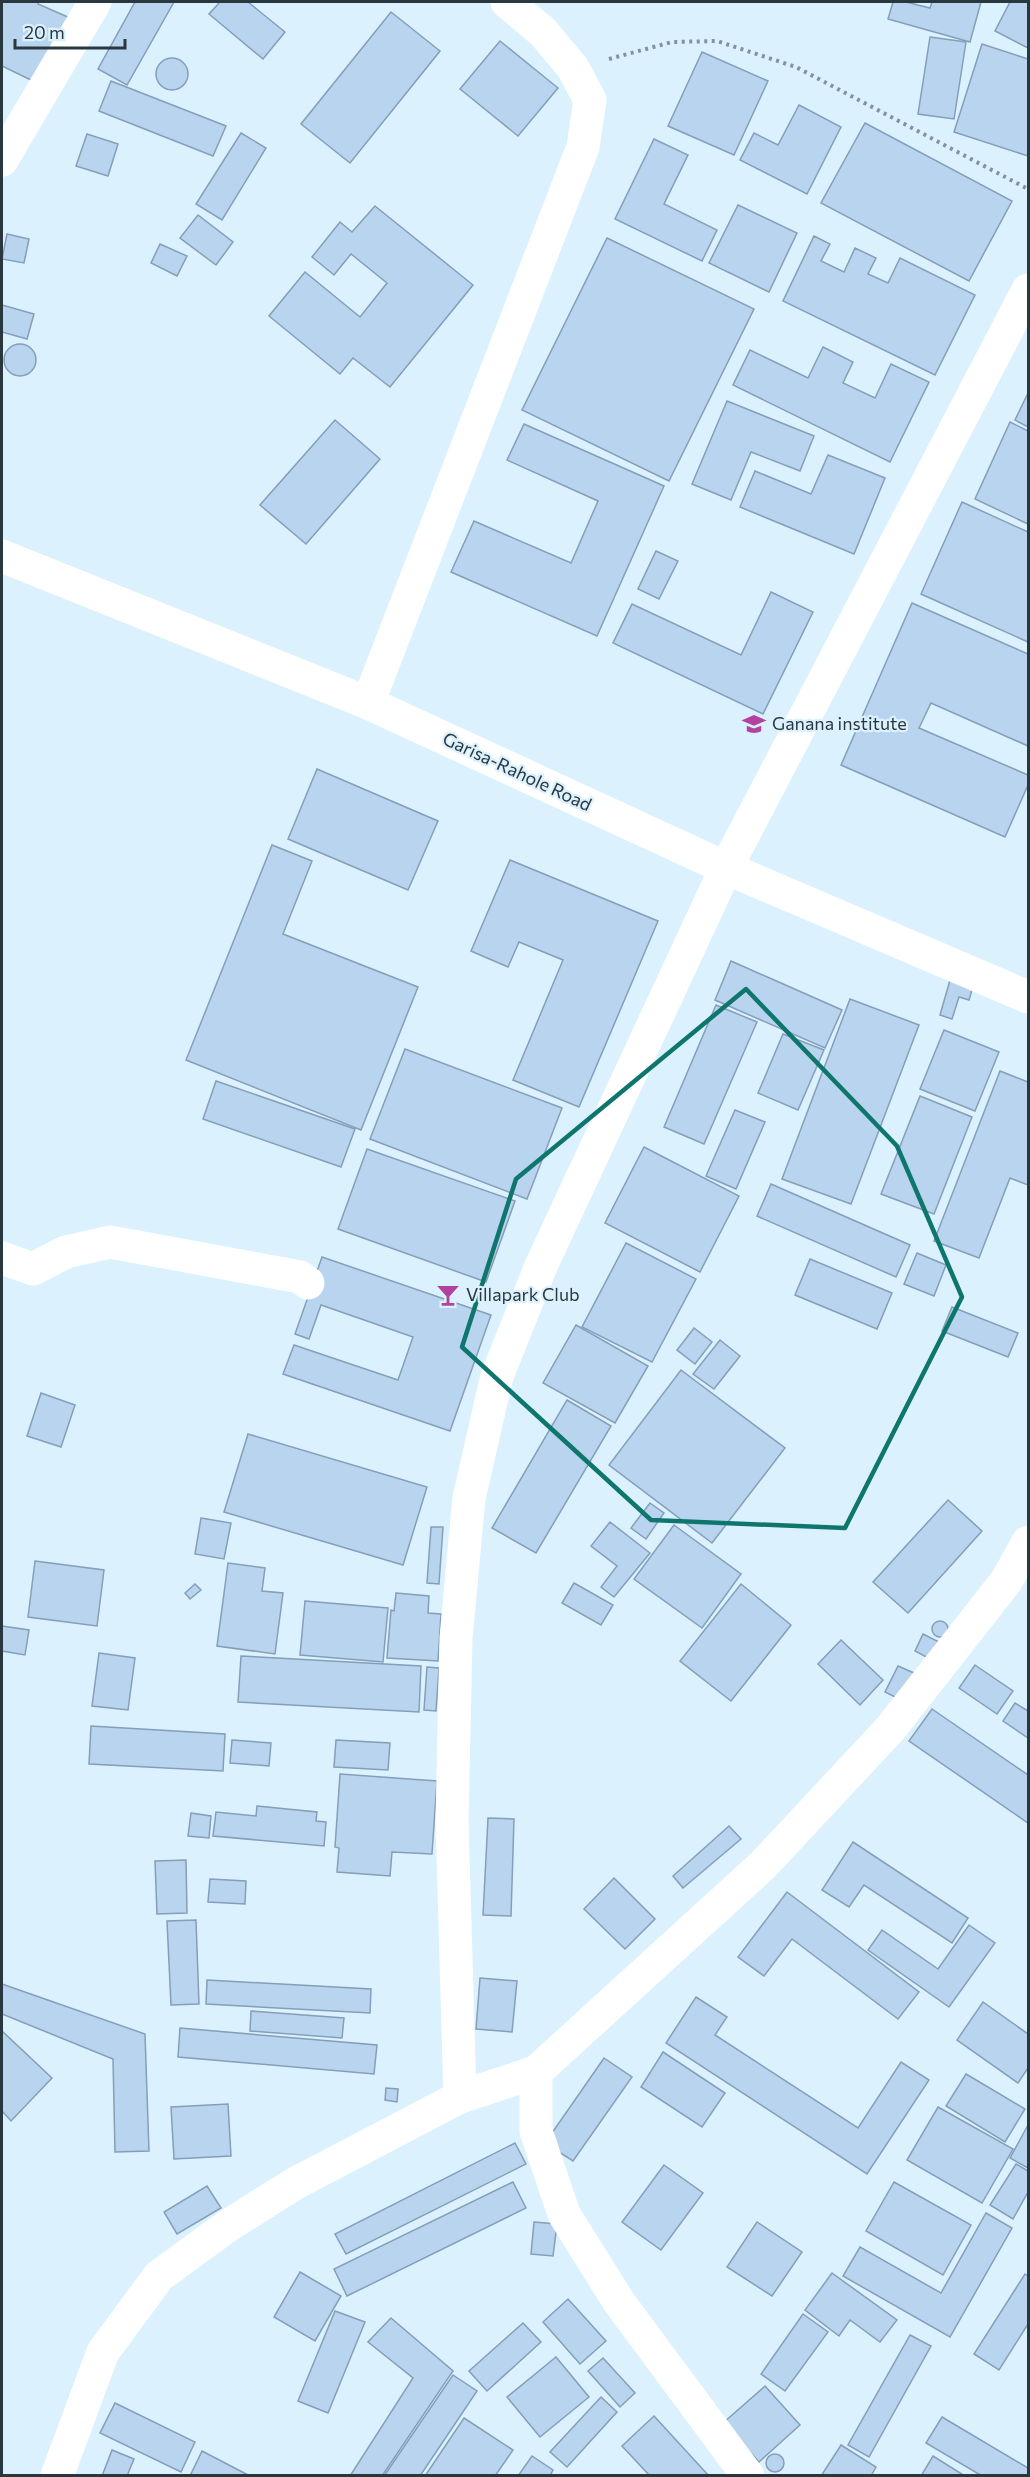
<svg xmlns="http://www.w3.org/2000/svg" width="1030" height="2477" viewBox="0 0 1030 2477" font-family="Commissioner,sans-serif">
<rect width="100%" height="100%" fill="#dbf2fe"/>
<g fill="#b9d4ef" stroke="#859eb9" stroke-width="1.5">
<polygon points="2,2 39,2 38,4 70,18 39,84 2,66"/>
<polygon points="135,2 174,2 127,85 98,69"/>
<polygon points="220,2 248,2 285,32 263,59 209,14"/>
<polygon points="893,2 906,2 930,8 932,2 981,2 970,42 888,19"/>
<polygon points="1010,2 1028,2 1028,48 995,31"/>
<polygon points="391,12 440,51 350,163 301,124"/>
<polygon points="930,37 966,42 954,119 918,114"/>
<polygon points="500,41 558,88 518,136 460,89"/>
<polygon points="982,44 1028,59 1028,156 954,132"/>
<polygon points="702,52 768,81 734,155 668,126"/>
<circle cx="172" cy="74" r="16"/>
<polygon points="111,81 226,126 213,156 99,111"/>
<polygon points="799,105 841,127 807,194 740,160 754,133 778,145"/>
<polygon points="865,123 1012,201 969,281 821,203"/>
<polygon points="241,133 266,148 222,220 196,204"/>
<polygon points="87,134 118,144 108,176 76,166"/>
<polygon points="654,139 688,155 664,204 717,230 702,261 615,219"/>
<polygon points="738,205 797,233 769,292 709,263"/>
<polygon points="375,206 473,285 390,387 353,358 340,374 269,316 305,272 360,317 387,283 351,254 334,275 312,257 340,222 352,232"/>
<polygon points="198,215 233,242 216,265 180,238"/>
<polygon points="7,234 29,239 24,263 2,259"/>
<polygon points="814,236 830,244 821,261 844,272 855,248 876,258 868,274 888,283 900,258 975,295 935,375 783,301"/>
<polygon points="607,238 754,309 669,481 522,410"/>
<polygon points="160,244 187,256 177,276 151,263"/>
<polygon points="2,305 34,314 27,339 2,332"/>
<circle cx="20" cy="360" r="16"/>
<polygon points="823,347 853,362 843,383 875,398 891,364 929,382 890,462 733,385 750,350 808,378"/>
<polygon points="1028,393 1028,427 1015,420"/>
<polygon points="727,401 814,436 800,471 751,452 731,500 692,484"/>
<polygon points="335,420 380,459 306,544 260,505"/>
<polygon points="1010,422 1028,431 1028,524 975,499"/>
<polygon points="524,424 664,486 597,636 451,572 474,521 571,563 598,501 507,460"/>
<polygon points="828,455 885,478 854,554 740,507 755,471 811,494"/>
<polygon points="962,502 1028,532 1028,642 921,594"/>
<polygon points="656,551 678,561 659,599 638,589"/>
<polygon points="771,592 813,612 763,714 613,643 632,604 741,655"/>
<polygon points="912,603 1028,654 1028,746 931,703 919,728 1028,775 1028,785 1005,837 841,765"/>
<polygon points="317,769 438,821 408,890 288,839"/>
<polygon points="272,845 312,861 283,934 418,987 361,1130 186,1060"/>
<polygon points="510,860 658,921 579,1107 513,1080 563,960 519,942 508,967 471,951"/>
<polygon points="731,961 842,1010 825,1048 715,1000"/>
<polygon points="950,980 972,990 969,1000 959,997 952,1019 940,1015"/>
<polygon points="850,999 919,1025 851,1204 782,1179"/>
<polygon points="716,1005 757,1022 704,1144 664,1127"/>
<polygon points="944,1030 999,1052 975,1111 920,1089"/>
<polygon points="783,1034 824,1050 798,1110 758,1093"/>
<polygon points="405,1049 562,1108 527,1199 370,1139"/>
<polygon points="1000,1071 1028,1082 1028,1185 1010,1178 979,1258 934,1241"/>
<polygon points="216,1081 355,1129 341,1167 203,1119"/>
<polygon points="920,1096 972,1117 934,1214 881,1194"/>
<polygon points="735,1110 765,1122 736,1189 706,1176"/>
<polygon points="644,1147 739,1196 700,1272 605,1223"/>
<polygon points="367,1149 515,1201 486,1282 338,1229"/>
<polygon points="771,1184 910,1245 896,1277 757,1216"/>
<polygon points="626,1243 696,1279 652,1362 582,1327"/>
<polygon points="917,1253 946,1265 934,1296 904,1284"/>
<polygon points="322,1257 491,1315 450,1431 283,1374 294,1345 398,1380 413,1337 321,1305 309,1339 295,1334"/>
<polygon points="810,1259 892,1293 877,1329 795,1295"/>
<polygon points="952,1307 1018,1333 1008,1357 942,1331"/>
<polygon points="576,1325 648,1366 615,1423 543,1383"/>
<polygon points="694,1328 712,1342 695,1364 677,1350"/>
<polygon points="720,1340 740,1356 714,1389 693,1374"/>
<polygon points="681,1370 785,1448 712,1543 609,1465"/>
<polygon points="41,1393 75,1405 61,1447 27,1436"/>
<polygon points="567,1400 611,1426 536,1553 492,1528"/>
<polygon points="248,1434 427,1487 403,1565 224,1512"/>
<polygon points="948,1500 982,1531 908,1613 873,1582"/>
<polygon points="650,1503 664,1513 646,1539 631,1528"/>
<polygon points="201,1518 231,1523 224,1559 195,1554"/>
<polygon points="610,1522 650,1553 614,1597 601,1587 617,1566 591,1546"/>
<polygon points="674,1525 741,1574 702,1628 634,1579"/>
<polygon points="431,1527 443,1527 439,1584 427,1583"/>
<polygon points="35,1561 104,1570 97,1626 28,1617"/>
<polygon points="228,1563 265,1568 262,1591 283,1593 275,1654 217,1646"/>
<polygon points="574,1583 613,1605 601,1625 562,1603"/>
<polygon points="195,1584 201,1590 190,1599 185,1593"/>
<polygon points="741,1584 791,1625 731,1701 680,1661"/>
<polygon points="396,1593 429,1596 428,1613 441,1614 438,1661 387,1658 391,1610 394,1611"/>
<polygon points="305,1601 388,1608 383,1662 300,1655"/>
<circle cx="940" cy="1629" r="8"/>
<polygon points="2,1626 29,1630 25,1655 2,1651"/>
<polygon points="923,1634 939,1642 930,1659 915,1651"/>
<polygon points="841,1640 883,1680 860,1705 818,1664"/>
<polygon points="99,1653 135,1658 128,1710 92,1706"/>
<polygon points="241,1656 421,1666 419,1712 238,1702"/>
<polygon points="975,1665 1013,1691 997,1714 959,1688"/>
<polygon points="898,1666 914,1673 901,1700 885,1692"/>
<polygon points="427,1667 439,1668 436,1711 424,1710"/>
<polygon points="1015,1703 1028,1711 1028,1738 1003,1721"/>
<polygon points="932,1709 1028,1775 1028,1823 909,1741"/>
<polygon points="91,1726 225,1734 223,1771 89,1764"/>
<polygon points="232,1740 271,1743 269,1766 230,1763"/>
<polygon points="336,1740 390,1743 388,1770 334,1767"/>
<polygon points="340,1774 437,1781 432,1854 392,1852 390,1876 337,1872 339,1848 335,1847"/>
<polygon points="257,1806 317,1812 316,1821 326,1822 324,1846 213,1836 216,1812 256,1816"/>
<polygon points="191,1813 211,1816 209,1838 188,1836"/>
<polygon points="488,1818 514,1819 511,1916 483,1915"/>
<polygon points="729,1826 741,1839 683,1888 673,1876"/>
<polygon points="853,1842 968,1918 952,1943 864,1885 849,1907 822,1890"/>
<polygon points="186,1860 187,1913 157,1914 155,1861"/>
<polygon points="614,1878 655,1919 625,1949 584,1909"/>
<polygon points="210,1879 246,1881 245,1904 208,1902"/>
<polygon points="787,1892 919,1992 898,2019 792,1939 764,1976 738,1957"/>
<polygon points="196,1920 199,2004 171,2005 167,1921"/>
<polygon points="969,1925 995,1943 949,2007 868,1950 882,1930 938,1969"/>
<polygon points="480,1978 517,1981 512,2032 476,2029"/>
<polygon points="207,1980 371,1989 370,2013 206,2004"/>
<polygon points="2,1984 145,2034 149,2151 115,2152 113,2059 2,2014"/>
<polygon points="696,1997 727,2017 715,2035 858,2128 901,2062 929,2080 867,2174 666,2043"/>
<polygon points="983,2002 1028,2034 1028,2068 1018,2083 957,2040"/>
<polygon points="251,2011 344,2018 342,2038 250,2031"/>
<polygon points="180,2028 377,2045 374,2074 178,2057"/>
<polygon points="2,2031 52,2078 11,2121 2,2111"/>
<polygon points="663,2052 725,2093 702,2127 641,2087"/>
<polygon points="604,2058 632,2077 573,2161 545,2143"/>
<polygon points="966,2074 1025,2109 1005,2142 946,2106"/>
<polygon points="386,2088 398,2089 397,2102 385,2100"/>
<polygon points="228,2104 231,2156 174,2159 171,2107"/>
<polygon points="938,2107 1013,2149 982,2203 907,2160"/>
<polygon points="1028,2125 1028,2168 1010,2158"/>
<polygon points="515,2143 526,2164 346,2254 335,2234"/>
<polygon points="1016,2164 1028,2171 1028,2192 1013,2219 990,2205"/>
<polygon points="664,2165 703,2193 661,2250 622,2222"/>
<polygon points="513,2182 526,2208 347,2296 334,2269"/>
<polygon points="894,2182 971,2225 943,2275 866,2231"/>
<polygon points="207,2186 221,2208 177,2234 164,2212"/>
<polygon points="986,2213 1012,2228 950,2337 843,2276 860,2247 941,2293"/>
<polygon points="534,2222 557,2224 553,2256 531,2254"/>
<polygon points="757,2222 802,2252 772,2296 727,2267"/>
<polygon points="300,2272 341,2296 315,2341 274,2317"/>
<polygon points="832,2273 897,2320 880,2342 850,2320 839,2336 805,2310"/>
<polygon points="1025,2274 1028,2276 1028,2324 999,2370 974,2354"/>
<polygon points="568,2299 606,2341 580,2364 543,2322"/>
<polygon points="335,2311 365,2322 328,2413 298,2401"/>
<polygon points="803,2314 828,2332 785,2391 761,2374"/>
<polygon points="391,2318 453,2371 382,2476 350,2476 413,2378 368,2342"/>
<polygon points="523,2323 541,2342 487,2391 469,2371"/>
<polygon points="910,2335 931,2346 869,2457 848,2445"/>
<polygon points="556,2357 589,2397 540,2437 507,2397"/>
<polygon points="603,2358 635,2393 620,2407 588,2371"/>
<polygon points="453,2375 477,2391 420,2476 384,2476"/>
<polygon points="765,2386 800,2425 759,2462 723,2423"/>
<polygon points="601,2397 617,2412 567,2467 550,2452"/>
<polygon points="115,2403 195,2442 181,2472 100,2433"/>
<polygon points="654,2416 709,2476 650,2476 622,2446"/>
<polygon points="942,2417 1028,2468 1028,2476 982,2476 926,2443"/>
<polygon points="464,2418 513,2450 495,2476 425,2476"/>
<polygon points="841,2445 876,2467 871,2476 821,2476"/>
<polygon points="112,2450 134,2459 127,2476 102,2476"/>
<polygon points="202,2451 250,2476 190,2476"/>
<circle cx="775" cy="2463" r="9"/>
<polygon points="532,2456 553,2470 550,2476 518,2476"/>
<polygon points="933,2456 965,2476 921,2476"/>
</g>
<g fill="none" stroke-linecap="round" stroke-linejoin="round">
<polyline stroke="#81949e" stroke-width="4" stroke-dasharray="3 4.5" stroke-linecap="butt" points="609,59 672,42 717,41 796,67 1028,189"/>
<g stroke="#fff" stroke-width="33">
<polyline points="2,160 95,2"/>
<polyline points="2,556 368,703 726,868 1028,997"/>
<polyline points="368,703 583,147 590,100 573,68 543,32 507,2"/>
<polyline points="2,1258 33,1269 66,1252 110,1242 300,1277 308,1283"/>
<polyline points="536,2072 536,2131 564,2214 619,2302 748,2476"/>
<polyline points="460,2097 452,1821 456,1638 469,1498 497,1376 541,1266 726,868 1028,290"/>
<polyline points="57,2476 103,2352 159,2276 229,2225 296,2183 460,2097 536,2072 763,1865 890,1729 1007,1580 1028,1542"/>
</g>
</g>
<path fill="none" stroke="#0f766e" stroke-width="4.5" stroke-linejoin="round" d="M 746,989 L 897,1146 L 962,1297 L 845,1528 L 651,1520 L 462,1347 L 516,1179 Z"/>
<defs>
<g id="university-bare" transform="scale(1.8)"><path d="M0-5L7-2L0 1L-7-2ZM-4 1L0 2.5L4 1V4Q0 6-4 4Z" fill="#b2429f" stroke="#dbf2fe" stroke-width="2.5" paint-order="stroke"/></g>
<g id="bar-bare" transform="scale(1.8)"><path d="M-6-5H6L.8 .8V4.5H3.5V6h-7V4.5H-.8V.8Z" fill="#b2429f" stroke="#dbf2fe" stroke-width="2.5" paint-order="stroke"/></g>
</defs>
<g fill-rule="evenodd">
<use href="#university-bare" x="754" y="724"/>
<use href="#bar-bare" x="448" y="1295"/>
</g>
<g text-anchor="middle" stroke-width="4.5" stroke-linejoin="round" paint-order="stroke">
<g font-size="18" fill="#29383f" stroke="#dbf2fe" text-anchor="start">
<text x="772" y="730">Ganana institute</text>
<text x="466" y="1301">Villapark Club</text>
</g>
<g font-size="18" fill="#29383f" stroke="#dbf2fe">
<text transform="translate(517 772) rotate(25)" y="6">Garisa-Rahole Road</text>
</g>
</g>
<rect width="1030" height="2477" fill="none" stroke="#29383f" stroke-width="6"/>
<path d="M15 39v9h110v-9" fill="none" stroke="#29383f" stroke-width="3"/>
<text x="24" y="39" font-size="18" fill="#29383f" stroke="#dbf2fe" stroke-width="4.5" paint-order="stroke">20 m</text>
</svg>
